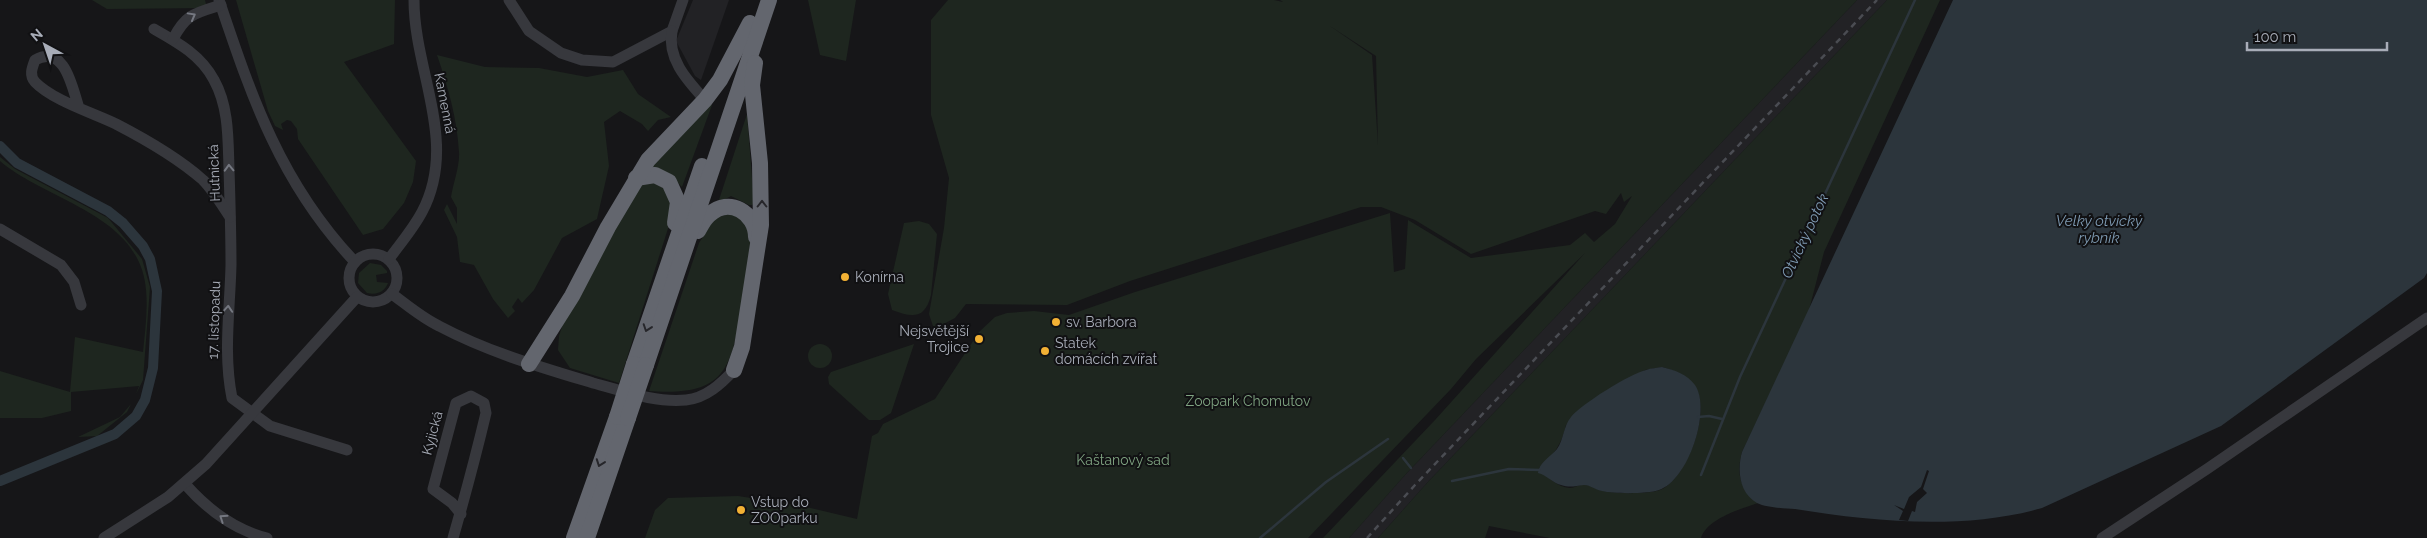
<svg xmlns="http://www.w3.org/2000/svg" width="2427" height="538" viewBox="0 0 2427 538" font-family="Raleway,sans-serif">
<rect width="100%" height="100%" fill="#161618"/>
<g fill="#222225">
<polygon points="693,0 729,0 701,80 695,76 676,41"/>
<polygon points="1857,0 1887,0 1427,483 1378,538 1349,538 1405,475"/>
</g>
<g fill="#1e261f" fill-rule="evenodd">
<polygon points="92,0 205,0 207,8 107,9"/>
<polygon points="236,0 395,0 394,44 344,62 416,161 413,182 404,203 383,229 363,235 298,139 297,129 291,121 287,120 281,124 283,130 275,126 268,111"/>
<polygon points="808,0 856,0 846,61 820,55"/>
<path d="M 948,0 L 1274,0 L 1283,2 L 1280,0 L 1857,0 L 1405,475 L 1349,538 L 1323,538 L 1435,420 L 1585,253 L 1476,359 L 1451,389 L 1308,538 L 645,538 L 655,510 L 668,498 L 738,496 L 798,505 L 857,519 L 872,436 L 878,433 L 883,424 L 935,399 L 979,332 L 995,317 L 1007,313 L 1034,311 L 1069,315 L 1135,292 L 1390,213 L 1394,272 L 1405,269 L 1408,220 L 1471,258 L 1570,245 L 1585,233 L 1594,242 L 1615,224 L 1632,196 L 1624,202 L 1621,193 L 1606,214 L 1595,211 L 1471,254 L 1415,220 L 1381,207 L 1361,207 L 1130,281 L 1067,305 L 966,304 L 955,318 L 934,329 L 929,314 L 944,228 L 949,178 L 931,115 L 931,20 ZM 1330,26 L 1376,56 L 1378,145 L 1372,55 Z"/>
<path d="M 1887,0 L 1940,0 L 1824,252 L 1808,314 L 1742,452 C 1736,476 1740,487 1758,503 C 1740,509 1707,519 1701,538 L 1550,538 L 1489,526 L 1485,538 L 1378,538 L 1427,483 ZM 1662,367 C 1674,370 1686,375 1694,385 C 1713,409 1687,479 1660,490 C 1649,494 1615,494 1603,491 C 1597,490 1591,485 1585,485 C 1580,484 1575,488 1570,488 C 1557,487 1547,477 1539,468 C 1553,456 1562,444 1566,425 L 1645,370 Z"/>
<path d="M 437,55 L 485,67 L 539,68 L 587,77 L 623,70 L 638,94 L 671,117 L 658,120 L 648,131 L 642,124 L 620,111 L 604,122 L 609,166 L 597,219 L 562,238 L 534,290 L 522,303 L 518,298 L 512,307 L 515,311 L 508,318 L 493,299 L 474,265 L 460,262 L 457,237 L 444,210 L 447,204 L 457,224 L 457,208 L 451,197 C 453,184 460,166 459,152 C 457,118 448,87 437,55 Z"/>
<polygon points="710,104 712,105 682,187 672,177 652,170 651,166"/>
<polygon points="747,114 754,203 752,205 749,205 731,196 718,203"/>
<path d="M 0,157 L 15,169 L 108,218 L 142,259 L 150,287 L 143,380 L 136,394 L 139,386 L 71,392 L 71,411 L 42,418 L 0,418 L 0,371 L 70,392 L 75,337 L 143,352 C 145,332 148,310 146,290 C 140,214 48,202 0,161 Z"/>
<polygon points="647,183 656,183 670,192 671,219 619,383 570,368 558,350 559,336 566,315 638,187"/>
<path d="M 734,212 L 752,233 C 748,259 745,284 741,309 C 731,375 720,396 649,391 L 699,243 L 715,218 Z"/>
<path d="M 919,221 L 929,224 L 937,234 L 931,295 C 925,319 913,318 892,310 L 888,294 L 904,223 Z"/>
<path d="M 370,263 L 381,265 L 387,271 L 387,273 L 376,275 L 377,282 L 388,283 C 384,293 376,295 367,293 L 358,283 L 359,273 Z"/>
<polygon points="914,344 891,413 880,420 869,420 829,384 828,377 831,372"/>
<circle cx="820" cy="356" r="12"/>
<polygon points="131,404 127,412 97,436 78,437 120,417"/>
</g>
<g fill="#2c353c">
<path d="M 1953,0 L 2427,0 L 2427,273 L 2424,278 L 2221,426 L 2042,508 C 1964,530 1875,522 1795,509 C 1784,508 1767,508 1757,503 C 1739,493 1737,470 1742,452 Z"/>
<path d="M 1662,367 C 1674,370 1687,374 1695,385 C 1712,410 1688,481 1659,490 C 1648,494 1614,494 1602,491 C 1596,490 1590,485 1584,485 C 1575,486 1570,488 1561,485 C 1552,483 1547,475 1538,473 C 1538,464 1551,456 1557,449 C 1564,439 1563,427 1571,417 C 1580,405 1631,373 1646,370 C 1651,368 1657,368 1662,367 Z"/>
</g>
<polygon fill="#161618" points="1927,470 1929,471 1923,489 1927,493 1917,502 1915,512 1912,511 1908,521 1899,520 1903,511 1894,505 1904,509 1909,497 1921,487"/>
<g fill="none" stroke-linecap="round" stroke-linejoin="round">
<g stroke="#2c353c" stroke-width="2.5">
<polyline points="1698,417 1709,416 1722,419"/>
<polyline points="1403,458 1411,468"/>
<polyline points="1701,475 1740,377 1915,0"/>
<polyline points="1452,481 1509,469 1539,470"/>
<polyline points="1260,538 1326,482 1388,439"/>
</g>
<polyline stroke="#2c353c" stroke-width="10" points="0,146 17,163 108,211 123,223 143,246 150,259 157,291 153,368 145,400 136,416 115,434 0,481"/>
<g stroke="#37383d" stroke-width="11">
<path d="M 219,0 C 252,98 281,184 355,262"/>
<polyline points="509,0 529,31 561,53 582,60 613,62 672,31 683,0"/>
<path d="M 154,29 C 177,42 201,55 214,80 C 229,107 228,139 229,169 C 230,201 231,233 231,265 C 230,310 223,353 232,398 L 270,426 L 347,450"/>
<path d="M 672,31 C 667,59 687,80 705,100"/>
<path d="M 173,39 C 186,14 195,13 221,5"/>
<path d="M 79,108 C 72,87 65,44 35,60 C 32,68 29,75 35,82 C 52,100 93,113 116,124 C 147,140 177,157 203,180 C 213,190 222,205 230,217"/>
<polyline points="0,229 61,265 74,282 81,305"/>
<circle cx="373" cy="278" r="24"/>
<path d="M 389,259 C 400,244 413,229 422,212 C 459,142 414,72 414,0"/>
<path d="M 392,294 C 407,305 422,318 439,326 C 488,352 540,367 593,383 C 623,391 655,403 686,400 C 706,398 721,384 734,370"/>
<path d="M 185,484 C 207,509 235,530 267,538"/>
<polyline points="104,538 168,497 206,464 357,297"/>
<path d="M 453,538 C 465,496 476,455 486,413 L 484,403 L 471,396 L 456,403 L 433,489 L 452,503 L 461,514"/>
<polyline points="2102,538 2207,469 2427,318"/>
</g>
<g stroke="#63666e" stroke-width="16">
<polyline points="636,178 655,175 669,182 678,202 675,223"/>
<path d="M 698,231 C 701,226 704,219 709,215 C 729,196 756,213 756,237"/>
<polyline points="529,364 572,296 608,227 648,160 705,100 720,80 750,23"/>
<polyline points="634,364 702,166"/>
<polyline points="646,365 769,0"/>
<polyline points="734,370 742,347 761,225 760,163 752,85 755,63"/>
<polyline points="574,538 617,417"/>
<polyline points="587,538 628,418"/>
</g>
<polyline stroke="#4a4c52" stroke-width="2.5" stroke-dasharray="6 5" stroke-linecap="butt" points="1367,538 1415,485 1877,0"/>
<g stroke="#63666e" stroke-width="16">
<polyline points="617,417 634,364"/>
<polyline points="628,418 646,365"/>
</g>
</g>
<defs><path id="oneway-chevron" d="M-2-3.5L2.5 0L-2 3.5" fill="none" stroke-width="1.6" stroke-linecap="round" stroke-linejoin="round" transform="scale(1.25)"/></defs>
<g stroke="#757881">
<use href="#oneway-chevron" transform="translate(192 16) rotate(-29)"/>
<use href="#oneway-chevron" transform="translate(229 168) rotate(-92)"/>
<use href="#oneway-chevron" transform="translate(228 309) rotate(-86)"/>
<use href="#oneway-chevron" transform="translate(223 518) rotate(-146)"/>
</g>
<g stroke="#26262a">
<use href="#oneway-chevron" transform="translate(762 204) rotate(-90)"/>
<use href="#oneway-chevron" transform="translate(647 328) rotate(109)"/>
<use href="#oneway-chevron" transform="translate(600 463) rotate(110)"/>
</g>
<g fill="#f2b134" stroke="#111113" stroke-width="2">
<circle cx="845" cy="277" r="5"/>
<circle cx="1056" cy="322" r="5"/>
<circle cx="979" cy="339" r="5"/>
<circle cx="1045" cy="351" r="5"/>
<circle cx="741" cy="510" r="5"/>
</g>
<g text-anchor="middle" stroke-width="4" stroke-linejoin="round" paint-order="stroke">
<g font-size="14" fill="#a8adb8" stroke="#111113">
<text transform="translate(445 103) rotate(79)" y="5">Kamenná</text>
<text transform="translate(214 173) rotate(-92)" y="5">Hutnická</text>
<text transform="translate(214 320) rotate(-88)" y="5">17. listopadu</text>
<text transform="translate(432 433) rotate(-75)" y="5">Kyjická</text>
</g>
<g font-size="14" fill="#a8adb8" stroke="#111113" text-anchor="start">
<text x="855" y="282">Konírna</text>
<text x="1066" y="327">sv. Barbora</text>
<text x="969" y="336" text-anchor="end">Nejsvětější<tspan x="969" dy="16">Trojice</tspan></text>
<text x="1055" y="348">Statek<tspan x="1055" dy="16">domácích zvířat</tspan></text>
<text x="751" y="507">Vstup do<tspan x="751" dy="16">ZOOparku</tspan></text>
</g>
<g font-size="14" fill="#7fa381" stroke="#111113">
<text x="1248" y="406">Zoopark Chomutov</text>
<text x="1123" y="465">Kaštanový sad</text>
</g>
<g font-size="15" font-style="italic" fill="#7f9bb3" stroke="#111113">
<text x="2099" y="226">Velký otvický<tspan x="2099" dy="17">rybník</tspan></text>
<text transform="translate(1805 236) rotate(-65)" y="5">Otvický potok</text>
</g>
</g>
<g transform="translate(45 45) rotate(320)" stroke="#111113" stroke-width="4" paint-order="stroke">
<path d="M0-4L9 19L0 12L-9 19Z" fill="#a8adb8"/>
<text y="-8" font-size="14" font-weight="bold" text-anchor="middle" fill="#a8adb8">N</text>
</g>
<path d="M2247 42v8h140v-8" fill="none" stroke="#a8adb8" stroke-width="2.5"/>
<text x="2254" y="42" font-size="15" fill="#a8adb8" stroke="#111113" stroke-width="4" paint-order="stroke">100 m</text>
</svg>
